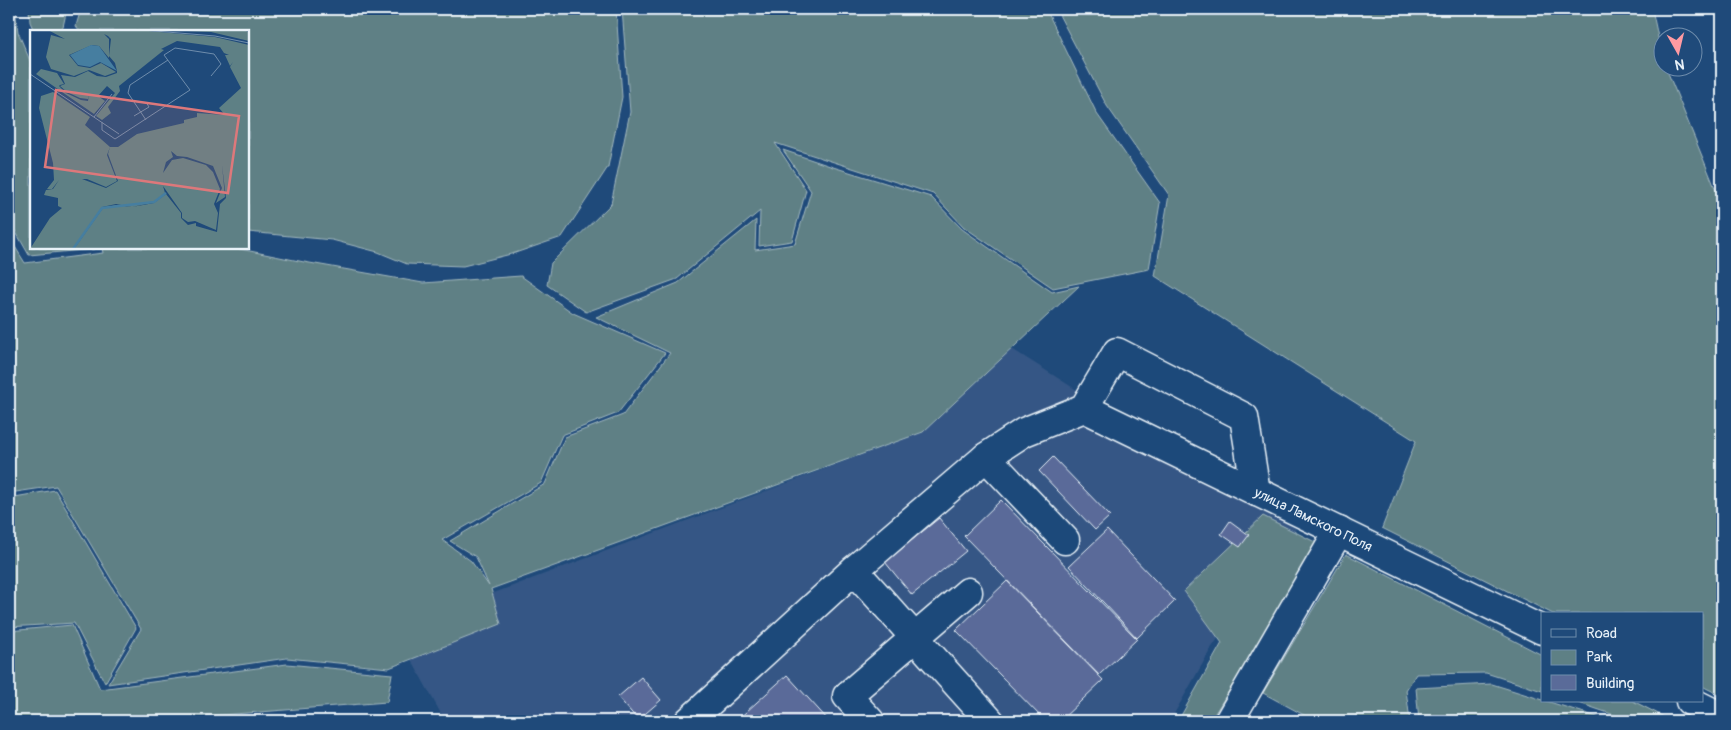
<svg xmlns="http://www.w3.org/2000/svg" width="1731" height="730" viewBox="0 0 1731 730" font-family="Pangolin,sans-serif">
<rect width="100%" height="100%" fill="#1f4a7a"/>
<filter id="ink" filterUnits="userSpaceOnUse"><feTurbulence type="fractalNoise" baseFrequency=".02" numOctaves="2"/><feDisplacementMap in="SourceGraphic" scale="10" xChannelSelector="R" yChannelSelector="G"/><feConvolveMatrix kernelMatrix="1 2 1 2 8 2 1 2 1" color-interpolation-filters="sRGB"/></filter>
<g filter="url(#ink)">
<polygon fill="#355785" points="1012,349 1296,529 1212,647 1170,721 445,721 395,630 923,432"/>
<g fill="#5e8085" stroke="#a3b8be">
<polygon points="9,9 15,9 18,32 31,63 31,248 94,249 29,255 9,220"/>
<polygon points="29,9 67,9 62,31 34,31 30,22"/>
<polygon points="81,9 616,9 622,97 608,167 562,237 515,253 463,266 407,264 378,252 332,240 248,232 248,31 80,31 76,26"/>
<polygon points="622,9 1046,9 1097,114 1160,203 1149,269 1053,288 964,227 933,194 775,143 806,190 792,241 759,246 760,211 677,279 586,312 547,285 551,263 611,204 630,112"/>
<polygon points="1056,9 1652,9 1663,61 1664,68 1666,68 1722,205 1722,696 1702,686 1702,614 1553,614 1382,528 1416,441 1155,276 1169,195 1107,106"/>
<polygon points="783,150 833,167 931,197 962,229 1052,292 1079,286 923,432 491,589 501,624 389,668 287,658 108,684 141,629 56,486 9,493 9,237 25,263 103,253 102,248 235,248 304,262 423,283 521,276 573,313 665,353 618,413 562,435 541,483 442,540 471,561 489,586 476,557 450,541 545,484 565,437 623,415 670,353 596,317 678,283 756,220 755,250 795,244 811,191"/>
<polygon points="55,490 136,628 105,683 74,623 9,627 9,498"/>
<polygon points="1263,516 1321,545 1210,721 1178,721 1222,643 1184,591"/>
<polygon points="1346,554 1542,655 1542,691 1486,673 1416,674 1406,690 1410,721 1315,721 1263,693"/>
<polygon points="72,625 100,689 287,664 392,674 387,702 145,721 9,721 9,631"/>
<polygon points="1492,684 1610,721 1419,721 1416,688"/>
<polygon points="1573,701 1633,701 1672,721 1632,721"/>
</g>
<g fill="#5a6b99" stroke="#e8f1f8">
<polygon points="1053,457 1110,516 1095,530 1039,471"/>
<polygon points="1001,500 1137,639 1099,675 964,536"/>
<polygon points="939,518 966,551 912,595 885,562"/>
<polygon points="1230,521 1249,535 1240,547 1221,534"/>
<polygon points="1107,530 1175,601 1137,638 1069,566"/>
<polygon points="1007,581 1103,680 1060,721 1045,721 956,630"/>
<polygon points="787,675 829,721 736,721"/>
<polygon points="641,677 661,700 638,720 618,697"/>
</g>
<g fill="none" stroke-linecap="round" stroke-linejoin="round">
<g stroke="#e8f1f8" stroke-width="31">
<g id="minor">
<path id="s1" d="M 1084,408 L 1542,630"/>
<polyline points="986,457 1065,540"/>
<polyline points="854,570 990,721"/>
<polyline points="1690,701 1722,717"/>
<polyline points="689,721 854,570 986,457 1024,432 1084,408 1117,352 1244,417 1256,492"/>
<polyline points="870,721 847,696 968,592"/>
<polyline points="1229,721 1339,531"/>
</g>
</g>
<use href="#minor" stroke="#1f4a7a" stroke-width="28"/>
</g>
</g>
<g text-anchor="middle" stroke-width="4" stroke-linejoin="round" paint-order="stroke">
<g font-size="14" fill="#e8f1f8" stroke="#1f4a7a">
<text dy="5" stroke="none"><textPath href="#s1" startOffset="255">улица Ламского Поля</textPath></text>
</g>
</g>
<g transform="translate(30 30)">
<rect width="219" height="219" fill="#1f4a7a"/>
<path d="M 18,0 L 108,0 L 185,7 L 219,15 L 219,219 L 44,219 L 73,178 L 86,175 L 102,177 L 124,173 L 136,164 L 151,183 L 151,188 L 158,195 L 166,193 L 166,196 L 187,202 L 190,174 L 196,168 L 192,135 L 195,167 L 186,173 L 192,158 L 183,136 L 157,127 L 147,126 L 141,121 L 143,127 L 136,132 L 133,143 L 142,130 L 153,128 L 176,135 L 183,142 L 190,159 L 184,174 L 188,183 L 186,200 L 165,191 L 158,192 L 152,188 L 152,183 L 133,156 L 135,163 L 124,172 L 102,177 L 86,174 L 72,177 L 43,219 L 0,219 L 20,188 L 32,178 L 28,176 L 28,168 L 14,165 L 16,160 L 23,159 L 29,150 L 22,159 L 17,159 L 24,150 L 23,133 L 9,78 L 11,66 L 23,62 L 60,87 L 55,95 L 80,117 L 77,125 L 87,151 L 76,157 L 57,149 L 52,149 L 76,158 L 88,151 L 78,124 L 80,117 L 88,117 L 107,104 L 154,93 L 154,90 L 167,87 L 167,83 L 195,85 L 189,78 L 211,58 L 200,37 L 203,32 L 200,36 L 195,25 L 199,25 L 194,23 L 190,17 L 147,11 L 131,19 L 134,20 L 89,56 L 90,61 L 78,77 L 81,83 L 72,90 L 66,86 L 85,63 L 77,56 L 68,66 L 75,71 L 64,84 L 6,44 L 11,39 L 27,43 L 34,54 L 30,55 L 29,56 L 36,63 L 51,70 L 58,71 L 59,64 L 58,69 L 50,68 L 37,62 L 30,56 L 35,54 L 31,45 L 45,47 L 58,41 L 67,46 L 76,47 L 87,43 L 87,41 L 85,33 L 79,26 L 81,9 L 78,6 L 74,4 L 79,9 L 79,28 L 69,16 L 62,15 L 39,25 L 48,36 L 60,38 L 71,33 L 86,42 L 75,46 L 59,40 L 44,46 L 21,39 L 16,27 L 21,5 L 35,9 ZM 132,0 L 215,0 L 219,3 L 219,11 L 181,2 Z" fill="#5e8085"/>
<path d="M 61,15 L 69,16 L 87,41 L 70,32 L 60,37 L 48,35 L 40,25 Z" fill="#467ea0"/>
<path fill="none" stroke="#467ea0" stroke-width="2.5" d="M 43,219 L 72,178 L 124,172 L 136,163"/>
<path fill="none" stroke="#6f8dac" stroke-width="1" d="M 113,0 L 185,6 L 219,13M 0,44 L 89,104M 104,86 L 119,77 L 116,72M 64,87 L 82,64M 116,90 L 98,63 L 100,55 L 138,30M 72,92 L 72,100 L 85,109 L 160,60 L 134,25 L 145,18 L 184,24 L 191,34 L 181,46"/>
<path fill="#dd787b" fill-opacity="0.15" stroke="#dd787b" stroke-width="2.5" d="M 26,60 L 209,86 L 198,163 L 15,137 Z"/>
<rect width="219" height="219" fill="none" stroke="#e8f1f8" stroke-width="2.5"/>
</g>
<rect width="1731" height="730" fill="none" stroke="#1f4a7a" stroke-width="30"/>
<rect x="15" y="15" width="1701" height="700" fill="none" stroke="#e8f1f8" stroke-width="2" filter="url(#ink)"/>
<rect x="1541" y="612" width="162" height="90" fill="#1f4a7a" stroke="#6f8dac"/>
<rect x="1551" y="629" width="25" height="8" fill="#1f4a7a" stroke="#6f8dac"/>
<text x="1586" y="638" font-size="15" fill="#e8f1f8">Road</text>
<rect x="1551" y="650" width="25" height="15" fill="#5e8085" stroke="#6f8dac"/>
<text x="1586" y="662" font-size="15" fill="#e8f1f8">Park</text>
<rect x="1551" y="675" width="25" height="15" fill="#5a6b99" stroke="#6f8dac"/>
<text x="1586" y="688" font-size="15" fill="#e8f1f8">Building</text>
<g transform="translate(1678 52) rotate(172)"><circle r="24" fill="#1f4a7a" stroke="#6f8dac"/>
<path d="M0-4L9 19L0 12L-9 19Z" fill="#ff9aa2"/>
<text y="-8" font-size="14" font-weight="bold" text-anchor="middle" fill="#e8f1f8">N</text>
</g>
</svg>
